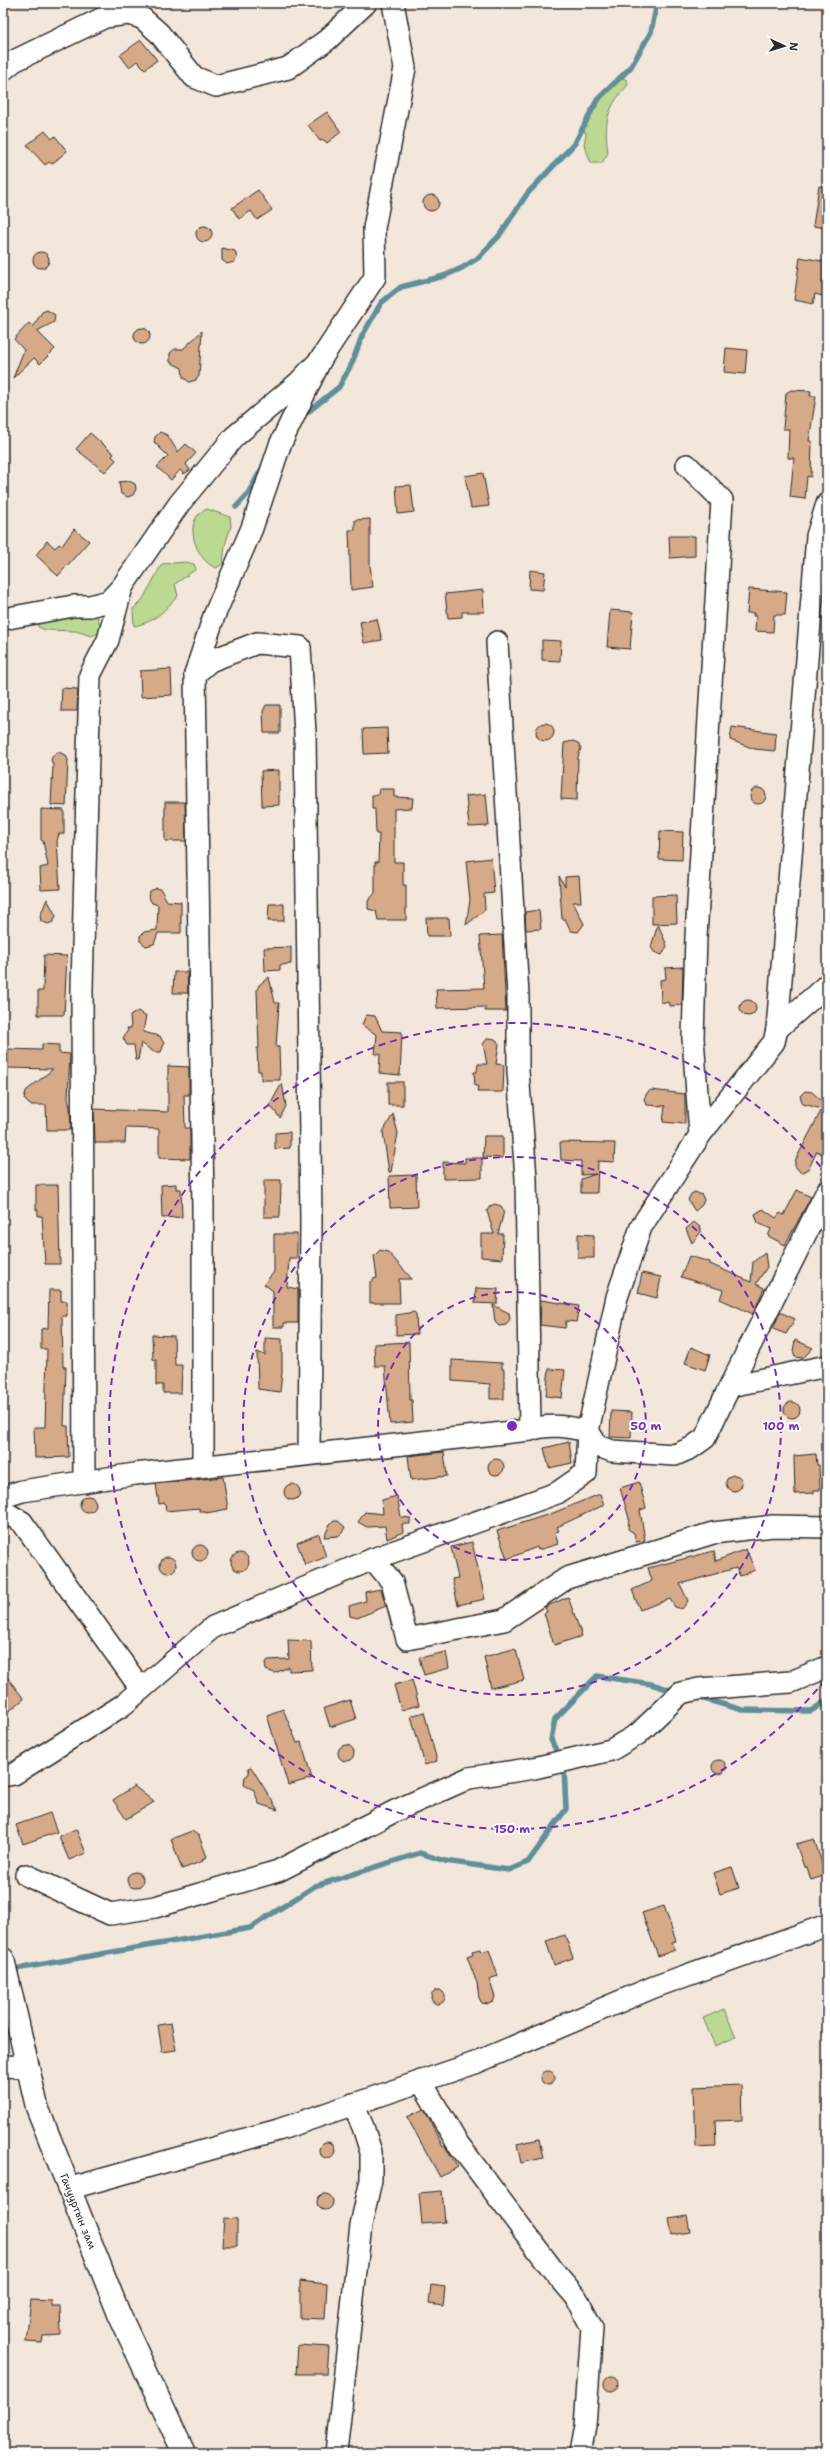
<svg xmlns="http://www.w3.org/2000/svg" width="830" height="2456" viewBox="0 0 830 2456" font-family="'Shantell Sans',sans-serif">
<rect width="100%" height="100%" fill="#f3e6db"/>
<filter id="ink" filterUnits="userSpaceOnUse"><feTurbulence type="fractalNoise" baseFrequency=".025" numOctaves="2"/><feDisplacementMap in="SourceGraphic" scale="8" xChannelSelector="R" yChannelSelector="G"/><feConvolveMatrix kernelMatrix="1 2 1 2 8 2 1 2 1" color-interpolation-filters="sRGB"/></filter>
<g filter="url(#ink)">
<g fill="#bbd991" stroke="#73825e">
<path d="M 621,77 L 627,80 L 628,85 C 606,108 604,123 608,153 L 602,163 L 591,163 L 584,144 L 586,135 L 583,125 L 584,120 L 592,114 L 615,79 Z"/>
<path d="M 207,509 L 230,517 L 231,526 L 225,545 L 223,564 L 216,568 C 195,560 181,518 207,509 Z"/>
<path d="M 186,562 L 194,564 L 196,569 L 175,584 L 178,596 C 164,611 155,622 134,626 L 133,609 L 143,599 L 162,564 Z"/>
<polygon points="91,611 97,615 101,628 99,633 91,636 76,631 45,630 38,627 38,616"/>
<polygon points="724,2009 736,2037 715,2046 703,2018"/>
</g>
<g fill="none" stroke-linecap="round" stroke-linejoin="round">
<g stroke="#608f99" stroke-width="5.5">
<polyline points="304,415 339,387 352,363 362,336 381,303 401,287 444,276 462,268 478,258 499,236 527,194 575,143 597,100 630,68 651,32 657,3"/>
<polyline points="236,507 247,495 264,465"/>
<polyline points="697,1697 743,1710 811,1711 827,1700"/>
<polyline points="560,1758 551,1740 555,1719 597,1676 651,1684 677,1692"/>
<polyline points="10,1970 250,1928 315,1886 420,1853 445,1861 509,1870 528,1862 566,1809 564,1766"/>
</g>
</g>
<g fill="#d6aa88" stroke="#2b2b2b">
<polygon points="141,40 157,60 145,69 137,61 129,67 120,55"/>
<polygon points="327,112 341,132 327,143 324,140 320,141 308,125"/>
<polygon points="45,131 52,139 55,136 67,151 52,164 49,162 45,165 27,145"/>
<polygon points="819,186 827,187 827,228 813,226"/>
<polygon points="258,190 272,210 257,220 251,211 239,219 232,208"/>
<circle cx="431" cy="203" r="8"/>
<circle cx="204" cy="234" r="8"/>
<polygon points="222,248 235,251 237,258 234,262 227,264 222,260"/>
<circle cx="41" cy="260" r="8"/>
<polygon points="800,257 827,262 827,297 815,294 813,304 794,300"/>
<polygon points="47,310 55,315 54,322 37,331 55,349 40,364 34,358 13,378 24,350 14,339 29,323 33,327 42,312"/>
<circle cx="142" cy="336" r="8"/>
<polygon points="202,331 199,376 196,380 189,382 183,377 182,368 170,362 170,353 175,349 183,349"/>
<polygon points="726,348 747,350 745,374 724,372"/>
<polygon points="791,390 811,391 810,396 816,396 809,441 812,441 811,477 807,476 805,499 790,497 794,458 788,458 789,429 783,429 786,393"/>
<polygon points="160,432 167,435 178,452 186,444 196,453 186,464 190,470 184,474 180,470 171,480 157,467 168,456 154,442 155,437"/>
<polygon points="90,433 114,454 112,456 116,460 105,472 76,449"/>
<polygon points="483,473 489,506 471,508 465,476"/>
<polygon points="129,481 135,484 136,489 133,495 128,497 121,494 119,482"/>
<polygon points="411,485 414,512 398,514 396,486"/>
<polygon points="370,519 370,566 373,587 351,590 349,530 355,530 355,520"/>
<polygon points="74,529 89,541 58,576 36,555 47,541 55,548 59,544 62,546"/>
<polygon points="669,536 695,536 695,556 670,558"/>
<polygon points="530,570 545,572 543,590 529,589"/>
<polygon points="749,589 787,592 785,615 774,615 773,632 755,631 756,616 753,616 754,613 747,613"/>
<polygon points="483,590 484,612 462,612 462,617 448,618 445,594"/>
<polygon points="610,610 633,612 630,649 607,647"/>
<polygon points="377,619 382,640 364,643 360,622"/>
<polygon points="542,640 561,641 560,661 542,660"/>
<polygon points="171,669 172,695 141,697 140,671"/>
<polygon points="62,688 78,689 77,711 61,711"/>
<polygon points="266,705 280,705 280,733 264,733 263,711"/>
<circle cx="545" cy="732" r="9"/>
<polygon points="732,727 776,733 775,751 755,749 730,740"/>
<polygon points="387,728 388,753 364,754 363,729"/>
<polygon points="573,741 578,743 581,748 578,757 577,800 561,799 564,743"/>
<polygon points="58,752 66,755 68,760 66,806 51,805 53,765 51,760 53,755"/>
<polygon points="279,770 279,805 262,806 261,771"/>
<circle cx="758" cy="796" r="8"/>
<polygon points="379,789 394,789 394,797 413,798 412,808 394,809 394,862 403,862 403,885 406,885 406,920 378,920 376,911 368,909 368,901 375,893 375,862 378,862 379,834 376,834 375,809 372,809 372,795 378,795"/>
<polygon points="486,794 489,826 469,827 466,796"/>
<polygon points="165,802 185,802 186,841 165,841"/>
<polygon points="41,809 64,810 64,834 59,834 57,841 60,889 41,890 40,868 48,866 43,841 41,840"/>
<polygon points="660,831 683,832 682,860 659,859"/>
<polygon points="491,858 494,893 484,894 485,910 466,925 470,900 466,861"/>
<polygon points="559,876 565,887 565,877 579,876 581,902 573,902 584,924 578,932 571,931 565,919 562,919"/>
<polygon points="157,888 161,890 167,901 181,902 181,933 158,933 154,944 146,946 140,941 140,936 144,932 157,930 158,905 152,903 148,896 150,891"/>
<polygon points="676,895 677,923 652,924 652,896"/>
<polygon points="47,899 56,916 53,922 48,924 41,921 40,916"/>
<polygon points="269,904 284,904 284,921 268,921"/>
<polygon points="539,910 541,929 526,930 525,912"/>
<polygon points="426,918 449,918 450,936 427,936"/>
<polygon points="658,924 667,946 662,955 654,952 651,947"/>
<polygon points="502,935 506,1011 485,1011 485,1007 437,1008 436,989 484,988 480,936"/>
<polygon points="291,947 291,964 280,965 280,970 265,971 264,948"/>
<polygon points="44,955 67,956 64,1015 38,1015 38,991 43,991"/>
<polygon points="683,967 682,1005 670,1006 670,1003 661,1002 660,980 666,979 665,968"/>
<polygon points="174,972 187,972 188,993 173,993"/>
<polygon points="269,977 275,1003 279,1003 276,1047 279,1047 280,1080 261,1080 261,1071 258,1071 257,1048 259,1048 257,990 259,985"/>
<circle cx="748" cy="1008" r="8"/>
<polygon points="138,1011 145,1016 146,1015 143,1032 160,1036 164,1044 161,1052 154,1052 141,1043 138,1060 136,1060 134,1045 127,1045 123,1038 128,1030 127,1028 131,1028 130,1016"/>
<polygon points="366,1015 375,1016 382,1031 402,1032 400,1075 379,1073 380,1054 375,1054 377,1035 362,1025"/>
<polygon points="488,1038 495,1039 499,1044 496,1064 504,1065 503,1092 477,1092 478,1086 475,1086 474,1072 477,1072 478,1064 487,1064 483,1044"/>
<polygon points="42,1044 59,1045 59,1053 70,1054 68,1098 70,1108 71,1130 47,1130 46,1105 30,1105 24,1099 26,1091 53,1069 5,1068 6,1049 42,1050"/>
<polygon points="168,1066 189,1067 189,1095 184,1095 185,1128 190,1128 190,1159 159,1158 159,1129 126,1128 125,1143 95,1143 94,1109 168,1112"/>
<rect x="388" y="1082" width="15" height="23"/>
<polygon points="282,1083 286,1106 280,1118 270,1105"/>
<polygon points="651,1090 685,1094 685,1124 663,1122 665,1106 647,1105 644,1099 647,1093"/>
<polygon points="805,1091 812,1092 825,1104 827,1101 827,1157 817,1151 809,1168 801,1173 795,1166 795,1161 822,1109 803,1104 800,1096"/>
<polygon points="393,1114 398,1133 391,1172 389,1172 383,1132"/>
<polygon points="290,1132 290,1148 275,1149 275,1133"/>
<polygon points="484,1136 503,1136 503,1158 483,1157"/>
<polygon points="560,1142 615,1143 614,1162 598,1161 597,1193 581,1193 581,1179 596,1174 581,1175 581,1161 561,1160"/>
<polygon points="465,1158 482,1158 482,1178 443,1179 443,1162 465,1163"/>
<polygon points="416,1175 417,1207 390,1208 389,1176"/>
<polygon points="264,1180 281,1180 280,1217 264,1217"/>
<polygon points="176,1184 176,1189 181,1189 182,1217 162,1218 161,1185"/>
<polygon points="36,1185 58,1185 60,1264 45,1264 42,1216 38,1216 38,1210 36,1210"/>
<polygon points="797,1190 811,1197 785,1245 768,1236 771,1229 758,1223 755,1214 763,1209 776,1218 780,1213 784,1215"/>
<polygon points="695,1192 702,1195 704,1200 702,1205 695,1211 688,1200 691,1194"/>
<polygon points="495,1204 501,1206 504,1211 498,1234 503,1234 502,1259 481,1257 481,1234 494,1234 487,1211 490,1206"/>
<polygon points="694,1222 701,1228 701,1232 692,1243 686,1229"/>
<polygon points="274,1234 297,1234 297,1258 289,1258 287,1287 298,1289 298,1323 284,1323 284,1327 273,1327 273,1291 264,1284 274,1272"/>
<polygon points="578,1234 594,1235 594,1258 578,1258"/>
<polygon points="380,1250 388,1252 412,1279 399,1279 400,1303 370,1303 370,1282 373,1282 373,1279 377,1278 374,1256"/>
<polygon points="765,1253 767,1267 756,1284 764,1288 753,1314 720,1299 723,1290 681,1277 689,1256 710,1262 710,1264 751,1282 753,1262"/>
<polygon points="642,1273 661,1277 657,1298 638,1293"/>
<polygon points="476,1288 498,1289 497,1304 475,1303"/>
<polygon points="49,1290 61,1290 61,1301 67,1301 67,1316 62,1316 63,1367 66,1367 64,1426 68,1426 69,1457 35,1458 34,1427 45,1427 47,1349 41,1349 41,1329 48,1328"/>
<polygon points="541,1300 579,1306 576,1322 566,1321 565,1328 540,1325"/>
<polygon points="493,1305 509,1313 510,1319 506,1325 499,1326 495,1322"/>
<polygon points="414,1312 416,1314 417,1334 396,1335 396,1315"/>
<polygon points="780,1312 795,1319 786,1334 773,1329"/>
<polygon points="152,1335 174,1336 175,1365 182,1365 181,1393 163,1393 163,1385 156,1385 156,1360 153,1359"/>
<polygon points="265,1338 282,1339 282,1373 280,1392 258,1389 257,1352 265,1355"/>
<polygon points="795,1340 813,1348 803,1358 795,1357 793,1351"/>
<polygon points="409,1342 410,1400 412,1400 413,1422 390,1424 385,1366 375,1366 374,1344"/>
<polygon points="691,1347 710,1355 705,1370 685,1363"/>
<polygon points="452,1360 502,1363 502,1369 504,1369 504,1399 490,1399 490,1384 452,1381"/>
<polygon points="549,1369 565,1370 562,1398 546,1396"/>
<circle cx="792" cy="1410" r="8"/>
<polygon points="611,1411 632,1412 631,1438 610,1437"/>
<polygon points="569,1442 572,1463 549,1468 544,1448"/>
<polygon points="444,1452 447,1476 411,1480 408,1456"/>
<polygon points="816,1454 817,1465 819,1465 820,1490 814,1490 814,1493 795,1494 794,1456"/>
<circle cx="496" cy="1467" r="8"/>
<circle cx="734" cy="1483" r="8"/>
<polygon points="223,1477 228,1509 206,1513 205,1511 199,1511 199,1508 166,1511 165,1503 159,1504 156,1484"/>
<polygon points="639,1482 646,1508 640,1510 645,1540 636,1542 634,1533 628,1529 629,1518 620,1488"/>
<circle cx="292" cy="1492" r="8"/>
<polygon points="600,1494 604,1505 557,1527 559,1531 555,1532 558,1544 538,1550 537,1547 507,1559 497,1531 553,1513"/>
<polygon points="397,1496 401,1517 410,1518 410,1524 402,1524 403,1532 387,1539 385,1526 367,1527 358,1522 365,1512 383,1514 382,1500"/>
<circle cx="88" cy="1504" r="8"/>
<polygon points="334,1521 338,1521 345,1527 342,1533 338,1536 324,1537 330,1524"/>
<polygon points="319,1534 326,1557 305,1565 297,1543"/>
<polygon points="472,1542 485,1599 458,1605 452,1579 458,1578 451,1547"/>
<circle cx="200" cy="1553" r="8"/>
<polygon points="746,1549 755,1570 740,1576 736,1568 680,1584 688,1601 682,1609 675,1607 670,1599 640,1610 632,1590 652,1581 648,1568 714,1551 716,1561"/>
<circle cx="240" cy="1562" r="9"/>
<circle cx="168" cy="1565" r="8"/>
<polygon points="381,1589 386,1606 357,1618 350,1616 349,1606 366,1601 365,1592"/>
<polygon points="568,1597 582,1636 554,1645 544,1613 547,1612 545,1607"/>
<polygon points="288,1640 311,1641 312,1670 289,1671 289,1667 275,1673 266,1670 265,1664 268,1660 289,1659"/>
<polygon points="513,1649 516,1650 524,1680 491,1688 484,1657"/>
<polygon points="446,1652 449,1668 424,1675 419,1658"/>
<polygon points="3,1672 24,1699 3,1716"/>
<polygon points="412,1680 419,1705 401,1710 394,1685"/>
<polygon points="350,1700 356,1719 330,1727 324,1708"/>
<polygon points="283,1709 297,1743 301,1742 312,1778 288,1785 267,1715"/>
<polygon points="424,1712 437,1761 425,1765 411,1716"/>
<circle cx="346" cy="1753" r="8"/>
<circle cx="719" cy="1767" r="7"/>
<polygon points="251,1767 278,1810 259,1804 254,1790 244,1785 245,1777 249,1774 248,1768"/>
<polygon points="134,1786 154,1802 126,1819 113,1800"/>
<polygon points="50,1813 57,1832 23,1844 16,1825"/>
<polygon points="76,1829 86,1853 69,1860 59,1836"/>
<polygon points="192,1831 199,1836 207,1857 202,1859 203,1861 182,1869 171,1839"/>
<polygon points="814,1839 826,1875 811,1880 807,1867 804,1867 796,1844"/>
<polygon points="732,1867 739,1888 720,1894 713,1873"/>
<circle cx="135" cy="1880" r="8"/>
<polygon points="664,1906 676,1941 672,1942 675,1950 658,1956 642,1913"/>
<polygon points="565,1935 573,1958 554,1965 546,1941"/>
<polygon points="480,1949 481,1952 489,1950 498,1976 489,1979 495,1997 493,2002 488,2004 482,2003 479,1998 477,1983 467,1957 473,1955 472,1951"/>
<circle cx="438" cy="1997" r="7"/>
<polygon points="171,2023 176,2050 162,2052 158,2025"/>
<circle cx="548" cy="2078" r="7"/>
<polygon points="741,2085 742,2120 715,2121 716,2146 696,2147 694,2087"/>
<polygon points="424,2109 443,2147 445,2146 458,2167 440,2177 407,2117"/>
<polygon points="539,2139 543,2158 521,2163 517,2144"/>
<circle cx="327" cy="2150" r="8"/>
<polygon points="442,2191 445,2222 422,2224 419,2193"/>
<circle cx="325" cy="2202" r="8"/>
<polygon points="687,2216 690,2232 672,2235 669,2219"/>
<polygon points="224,2218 237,2219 237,2246 222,2246"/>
<polygon points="300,2281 327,2284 325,2319 300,2318"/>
<polygon points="431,2285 445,2287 443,2306 429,2304"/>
<polygon points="31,2300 52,2301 52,2306 60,2306 61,2335 43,2336 42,2343 26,2342"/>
<polygon points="298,2345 329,2347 327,2374 296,2374"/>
<circle cx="611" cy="2384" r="7"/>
</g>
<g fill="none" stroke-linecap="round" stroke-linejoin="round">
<g stroke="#2b2b2b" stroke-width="24">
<g id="minor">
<polyline points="3,70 14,61 105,17 128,14 142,18 159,33 194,77 216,86 288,68 327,40 366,3"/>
<polyline points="3,619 73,606 90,606 109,601 122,587 179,504 234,437 298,383 321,359 375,277 374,228 405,68 393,3"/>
<polyline points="497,642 518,995 518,1071 526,1178 530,1430"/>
<polyline points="195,674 210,661 257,643 300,647 305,733 311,1221 309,1454"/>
<polyline points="777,1029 827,985"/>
<polyline points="700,1135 774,1042 777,1029 817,536 827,504"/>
<polyline points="730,1386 827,1191"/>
<polyline points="203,1466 203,1207 195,674 214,616 252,528 280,445 321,359"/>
<polyline points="84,1482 82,988 90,675 108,640 122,587"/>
<path d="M 3,1497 L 22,1491 L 135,1474 L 530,1430 C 550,1423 569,1427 588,1431 L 598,1446 L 612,1451 L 675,1455 L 691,1448 L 705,1438 L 730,1386 L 827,1366"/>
<polyline points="3,1511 22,1522 141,1689"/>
<polyline points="373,1559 557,1493 586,1473 588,1431 617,1297 641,1227 700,1135 693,1038 696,937 722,500 687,465"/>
<polyline points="3,1776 14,1774 123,1705 213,1627 373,1559 392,1582 407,1639 504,1620 567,1578 713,1533 773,1526 827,1527"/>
<polyline points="26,1875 110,1914 155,1907 278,1871 395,1811 469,1778 534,1768 611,1750 638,1734 681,1693 699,1689 791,1682 827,1667"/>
<polyline points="3,2066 28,2067"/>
<polyline points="421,2081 456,2141 553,2270 576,2297 592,2328 585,2426 580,2453"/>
<polyline points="68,2189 278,2130 475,2063 654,1987 827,1925"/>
<polyline points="336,2453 361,2225 371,2180 371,2152 363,2127 353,2104"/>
</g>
</g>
<g stroke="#2b2b2b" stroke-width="25">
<g id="secondary">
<path id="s1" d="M 3,1959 L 37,2107 L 119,2314 L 184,2453"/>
</g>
</g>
<use href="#minor" stroke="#fff" stroke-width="21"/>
<use href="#secondary" stroke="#fff" stroke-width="22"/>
</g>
</g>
<g fill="none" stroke="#7b2cbf" stroke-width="2" stroke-dasharray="7 5">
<circle cx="512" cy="1426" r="134"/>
<circle cx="512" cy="1426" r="269"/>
<path d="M825 1680A403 403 0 1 1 825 1172"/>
</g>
<g text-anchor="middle" stroke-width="4" stroke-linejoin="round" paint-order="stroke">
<g font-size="11" fill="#2b2b2b" stroke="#fff">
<text dy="4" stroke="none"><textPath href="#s1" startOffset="264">Гачууртын зам</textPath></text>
</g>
</g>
<circle cx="512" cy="1426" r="6" fill="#7b2cbf" stroke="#fff" stroke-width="2"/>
<g font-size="12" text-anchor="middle" font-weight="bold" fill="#7b2cbf" stroke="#fff" stroke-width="4" stroke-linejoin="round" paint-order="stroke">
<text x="646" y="1430">50 m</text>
<text x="781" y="1430">100 m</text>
<text x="512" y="1833">150 m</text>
</g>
<rect width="830" height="2456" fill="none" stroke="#fff" stroke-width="16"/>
<rect x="8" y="8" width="814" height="2440" fill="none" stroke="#2b2b2b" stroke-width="1.5" filter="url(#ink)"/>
<g transform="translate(784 46) rotate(94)" stroke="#ffffff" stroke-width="3" paint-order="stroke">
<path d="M0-3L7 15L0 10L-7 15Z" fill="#2b2b2b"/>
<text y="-6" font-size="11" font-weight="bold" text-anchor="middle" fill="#2b2b2b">N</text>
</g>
</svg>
